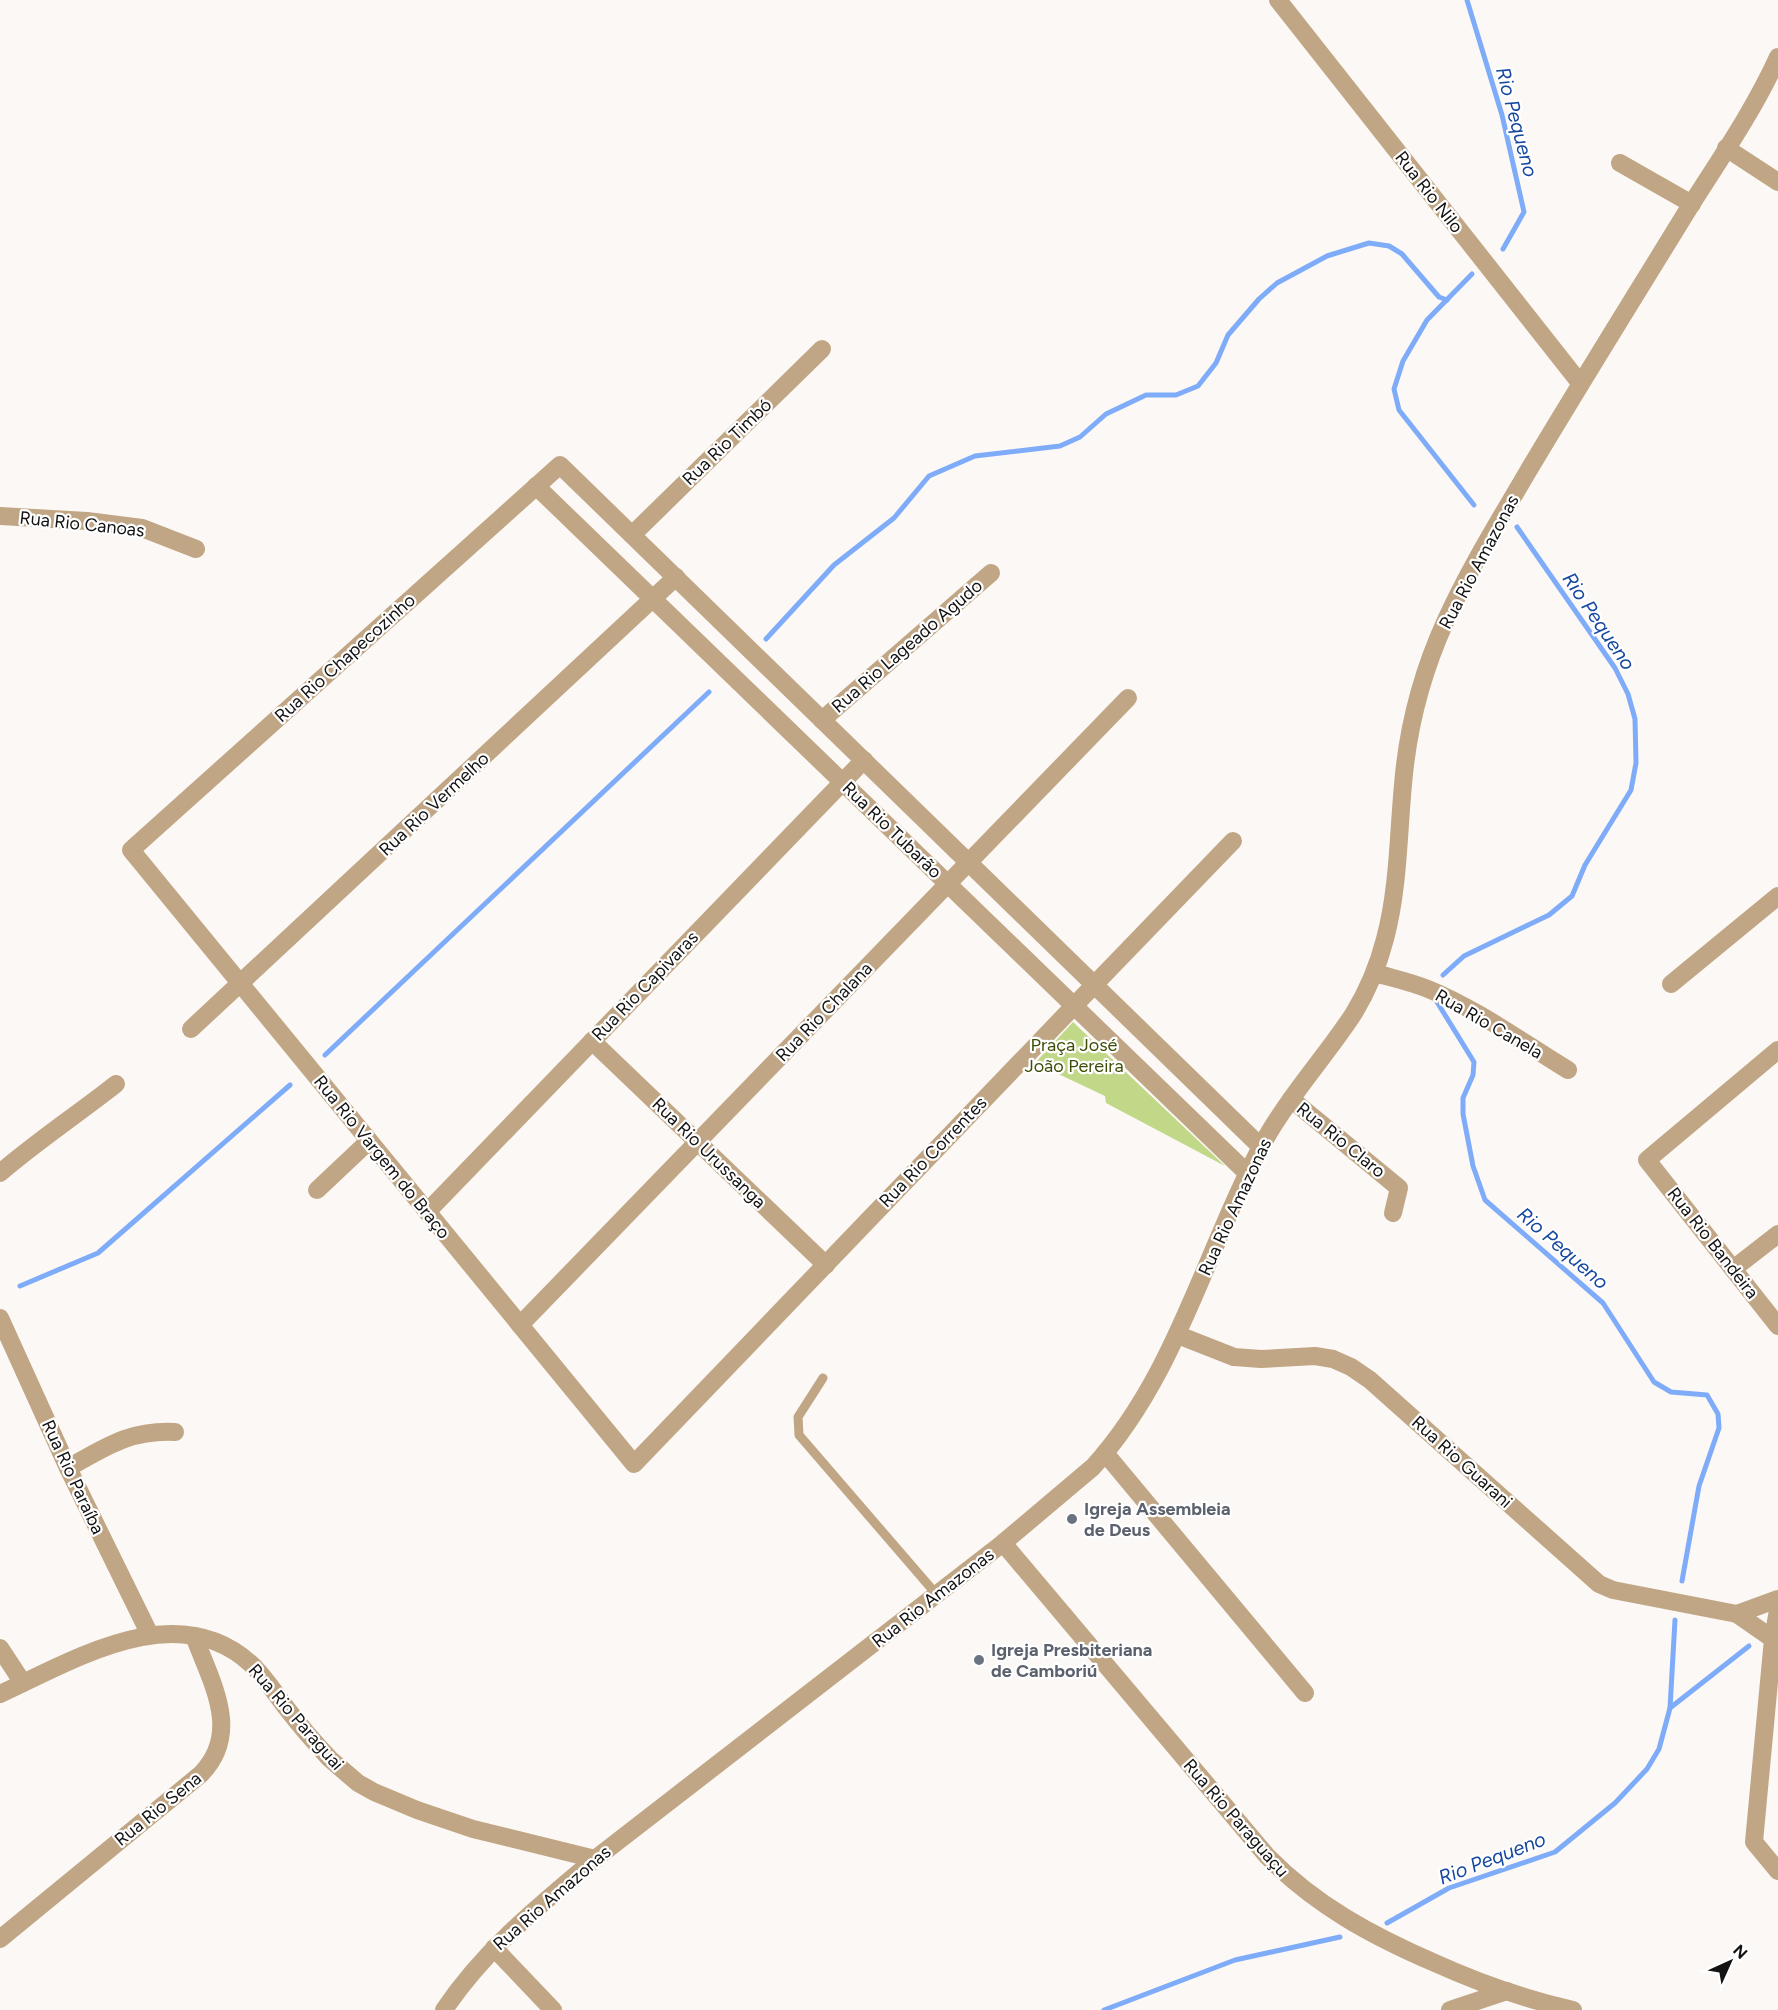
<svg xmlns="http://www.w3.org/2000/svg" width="1778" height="2010" viewBox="0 0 1778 2010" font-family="Figtree,sans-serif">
<rect width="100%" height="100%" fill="#fcf8f6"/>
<polygon fill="#c0d888" points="1073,1022 1225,1166 1106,1103 1105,1096 1035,1063"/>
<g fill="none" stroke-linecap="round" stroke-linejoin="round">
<g stroke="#7facf9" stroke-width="5">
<polyline points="1467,0 1502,115 1524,212 1503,249"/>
<polyline points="1472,274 1427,320 1403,361 1394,389 1399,410 1474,505"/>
<polyline points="766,639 834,565 894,518 929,476 975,456 1060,446 1080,437 1106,414 1146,395 1176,395 1198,386 1216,363 1228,335 1259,299 1277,283 1327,256 1369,243 1389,246 1402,254 1439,297 1447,300"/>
<polyline points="1443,975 1464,956 1549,915 1572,896 1585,865 1631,790 1636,763 1635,719 1628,694 1615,668 1517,527"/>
<polyline points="1437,1002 1474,1062 1473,1075 1463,1098 1463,1114 1473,1166 1485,1200 1603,1303 1654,1382 1671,1392 1707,1395 1718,1414 1719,1428 1699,1486 1682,1581"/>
<polyline points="325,1055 709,692"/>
<polyline points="20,1286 98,1253 290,1085"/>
<polyline points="1670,1708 1749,1646"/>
<polyline points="1387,1923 1449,1888 1555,1852 1615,1803 1647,1769 1659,1749 1670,1708 1675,1620"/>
<polyline points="1104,2010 1235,1960 1340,1937"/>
</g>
<polyline stroke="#c0a684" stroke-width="9" points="823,1378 798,1417 799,1435 937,1595"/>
<g stroke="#c0a684" stroke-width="18">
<polyline points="1278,0 1580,383"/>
<polyline points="1726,148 1778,182"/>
<polyline points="1620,163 1692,204"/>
<polyline points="536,486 1247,1173"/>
<polyline points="0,516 87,521 142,528 196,549"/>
<polyline points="632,535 822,349"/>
<polyline points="822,720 991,573"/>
<path d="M 1233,841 L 1094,985 L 1074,1006 L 634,1464 L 131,850 L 560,465 C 794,693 1028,920 1261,1147"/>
<path d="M 1375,973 C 1392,978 1411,982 1428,989 C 1477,1009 1522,1042 1568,1070"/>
<polyline points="1671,984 1778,896"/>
<polyline points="191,1029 676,577"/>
<polyline points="592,1041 826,1265"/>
<polyline points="1778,1050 1647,1160 1778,1326"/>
<polyline points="1291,1099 1399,1188 1393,1213"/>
<path d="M 0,1173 C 37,1141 78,1114 116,1084"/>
<polyline points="317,1190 369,1141"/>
<polyline points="427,1212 864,760"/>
<polyline points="1733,1269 1778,1234"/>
<polyline points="0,1318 68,1468 150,1635"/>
<polyline points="520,1325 1128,698"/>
<polyline points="1178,1335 1234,1357 1261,1359 1315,1356 1333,1359 1351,1367 1370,1380 1599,1584 1613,1590 1737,1614 1773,1639 1778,1635"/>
<polyline points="1105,1453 1305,1693"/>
<path d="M 68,1468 C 106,1447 129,1430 175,1432"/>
<path d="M 1003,1543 L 1267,1856 C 1315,1905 1372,1936 1435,1963 C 1479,1983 1525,1999 1573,2010"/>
<polyline points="1778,1610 1773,1639 1754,1842 1778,1871"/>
<polyline points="1737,1614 1778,1599"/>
<polyline points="0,1648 23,1683"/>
<path d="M 0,1939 L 201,1774 C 242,1732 211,1682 194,1636"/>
<polyline points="494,1948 553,2010"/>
<polyline points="1450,2010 1507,1991"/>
</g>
<g stroke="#c0a684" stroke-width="18">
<path d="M 0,1694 C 74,1660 177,1596 251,1664 C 265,1677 276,1695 288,1710 C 301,1727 315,1743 330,1759 L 358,1783 L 374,1792 L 417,1810 L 473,1829 L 595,1859"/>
<path d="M 444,2010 C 484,1950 540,1905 595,1859 L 1003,1543 L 1093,1467 C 1179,1372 1206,1245 1267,1136 C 1292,1092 1327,1055 1354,1013 C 1368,990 1378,966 1385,939 C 1400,883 1398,823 1405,765 C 1411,715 1425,666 1446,620 C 1469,569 1499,521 1527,473 C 1580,384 1635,296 1689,208 C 1720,159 1754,110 1778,57"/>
</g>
</g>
<g fill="#6b7280" stroke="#fff" stroke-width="2">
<circle cx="1072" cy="1519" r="6"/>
<circle cx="979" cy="1660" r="6"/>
</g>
<g text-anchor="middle" stroke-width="4.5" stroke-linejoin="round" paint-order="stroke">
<g font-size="18" fill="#141313" stroke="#fff">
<text transform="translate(1429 192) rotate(52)" y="6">Rua Rio Nilo</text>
<text transform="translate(727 442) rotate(-44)" y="6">Rua Rio Timbó</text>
<text transform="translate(82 524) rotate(6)" y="6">Rua Rio Canoas</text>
<text transform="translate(1479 562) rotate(-62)" y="6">Rua Rio Amazonas</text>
<text transform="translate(907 646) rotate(-41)" y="6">Rua Rio Lageado Agudo</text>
<text transform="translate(345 658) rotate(-42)" y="6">Rua Rio Chapecozinho</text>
<text transform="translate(434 804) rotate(-43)" y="6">Rua Rio Vermelho</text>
<text transform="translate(892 830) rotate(44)" y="6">Rua Rio Tubarão</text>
<text transform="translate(645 986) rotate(-46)" y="6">Rua Rio Capivaras</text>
<text transform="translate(824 1012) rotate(-46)" y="6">Rua Rio Chalana</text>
<text transform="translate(1489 1024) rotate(30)" y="6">Rua Rio Canela</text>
<text transform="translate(1341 1140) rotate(39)" y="6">Rua Rio Claro</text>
<text transform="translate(933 1152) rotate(-46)" y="6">Rua Rio Correntes</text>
<text transform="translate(709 1153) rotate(44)" y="6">Rua Rio Urussanga</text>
<text transform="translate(382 1157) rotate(51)" y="6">Rua Rio Vargem do Braço</text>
<text transform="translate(1235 1207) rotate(-65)" y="6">Rua Rio Amazonas</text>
<text transform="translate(1713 1243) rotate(52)" y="6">Rua Rio Bandeira</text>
<text transform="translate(1462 1462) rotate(42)" y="6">Rua Rio Guarani</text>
<text transform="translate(73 1477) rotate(65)" y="6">Rua Rio Paraíba</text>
<text transform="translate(933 1598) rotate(-38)" y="6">Rua Rio Amazonas</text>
<text transform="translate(296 1717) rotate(49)" y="6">Rua Rio Paraguai</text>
<text transform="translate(158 1809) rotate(-39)" y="6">Rua Rio Sena</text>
<text transform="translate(1236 1818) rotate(49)" y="6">Rua Rio Paraguaçu</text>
<text transform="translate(552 1898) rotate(-41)" y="6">Rua Rio Amazonas</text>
</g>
<g font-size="18" fill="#3e4e08" stroke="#fff">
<text x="1074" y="1051">Praça José<tspan x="1074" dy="21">João Pereira</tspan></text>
</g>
<g font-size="18" font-weight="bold" fill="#5b616d" stroke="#fff" text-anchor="start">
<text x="1084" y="1515">Igreja Assembleia<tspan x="1084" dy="21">de Deus</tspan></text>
<text x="991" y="1656">Igreja Presbiteriana<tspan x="991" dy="21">de Camboriú</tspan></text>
</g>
<g font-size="20" font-style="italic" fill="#15479f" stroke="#fff">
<text transform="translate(1517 122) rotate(75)" y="7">Rio Pequeno</text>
<text transform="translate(1599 621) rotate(56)" y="7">Rio Pequeno</text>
<text transform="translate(1563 1248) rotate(41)" y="7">Rio Pequeno</text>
<text transform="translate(1492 1858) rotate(-21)" y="7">Rio Pequeno</text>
</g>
</g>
<g transform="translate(1730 1962) rotate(45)" stroke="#ffffff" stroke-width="4.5" paint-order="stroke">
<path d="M0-4.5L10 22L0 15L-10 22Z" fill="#141313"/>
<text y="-9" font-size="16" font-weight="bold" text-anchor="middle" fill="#141313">N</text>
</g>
</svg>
